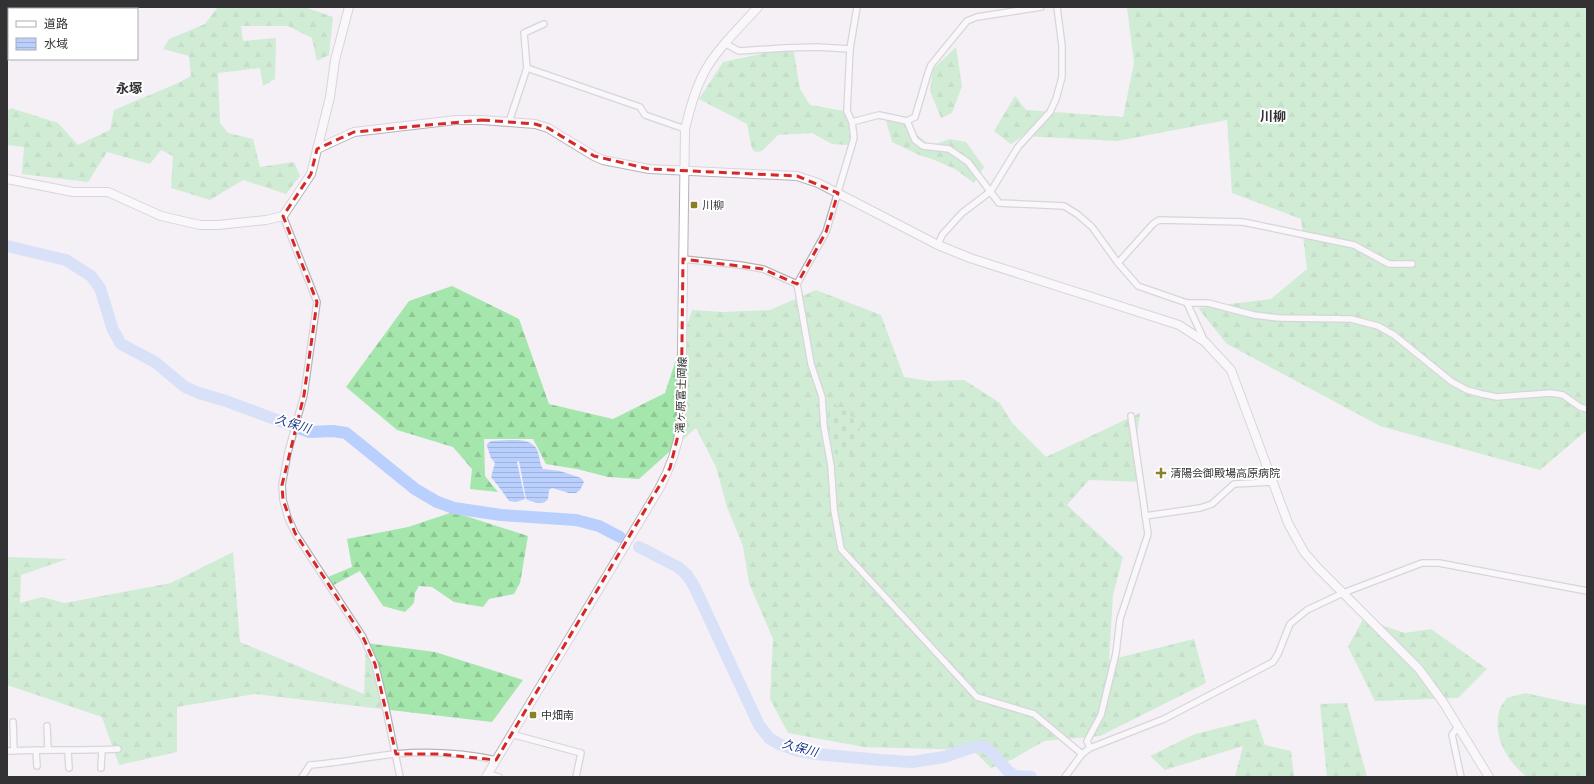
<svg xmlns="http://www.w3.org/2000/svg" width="1594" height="784" viewBox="0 0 1594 784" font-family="'IBM Plex Sans','Noto Sans JP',sans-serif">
<defs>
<pattern id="forest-firs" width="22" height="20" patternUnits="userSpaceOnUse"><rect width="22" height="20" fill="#a4e6ac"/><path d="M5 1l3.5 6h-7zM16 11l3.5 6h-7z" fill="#8ec694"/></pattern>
<pattern id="cemetery-stones" width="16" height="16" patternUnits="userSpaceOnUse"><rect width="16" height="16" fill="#a4e6ac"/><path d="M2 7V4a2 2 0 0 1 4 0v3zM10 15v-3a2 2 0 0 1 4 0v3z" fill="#8ec694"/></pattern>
<pattern id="water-rules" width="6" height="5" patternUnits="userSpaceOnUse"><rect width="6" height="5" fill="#b9cffd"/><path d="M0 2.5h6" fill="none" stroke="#a0b2d9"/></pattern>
</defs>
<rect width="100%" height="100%" fill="#f4f0f6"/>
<g fill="url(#forest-firs)">
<polygon points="218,7 305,7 333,17 329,55 317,61 312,38 288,26 241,26 243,41 276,38 275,79 263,86 260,68 218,73 220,123 228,133 253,139 260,167 294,162 300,176 286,194 243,180 210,200 171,188 173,156 161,150 150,164 107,152 88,182 22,174 24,147 7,145 7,111 11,108 58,123 78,145 110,130 114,110 178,83 191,76 189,56 163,49 169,39 205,24"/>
<polygon points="1127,7 1587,7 1587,430 1540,470 1380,426 1227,344 1198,308 1271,299 1307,269 1301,219 1232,193 1227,120 1117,141 1023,136 1011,144 994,131 1015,96 1026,110 1123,117 1134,63"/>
<polygon points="793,47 800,89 810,105 844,111 848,114 853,140 847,145 832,144 812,133 778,135 762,151 756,152 752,149 747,124 699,99 723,62"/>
<polygon points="956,47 962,86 952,113 941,118 930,91 933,69"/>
<polygon points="886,120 903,124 931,146 950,139 966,142 984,167 974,183 955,169 932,159 919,155 892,142"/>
<path d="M 452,286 L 519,319 L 549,404 L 613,419 L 665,393 L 692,310 L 723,312 L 770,310 L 816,290 L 881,315 L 904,377 L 929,381 L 964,380 L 1000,403 L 1012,423 L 1046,457 L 1140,413 C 1137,437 1131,460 1144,482 L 1089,480 L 1067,505 L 1123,557 L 1113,595 L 1109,660 L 1194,639 L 1206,683 L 1100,736 L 1044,741 L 1013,759 L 991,768 L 973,750 L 864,747 L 788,733 L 770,699 L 773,639 L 749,583 L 743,546 L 727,507 L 716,467 L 696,428 L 639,479 L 608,477 L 577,469 L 546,464 L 533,439 L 484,439 L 485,476 L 498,492 L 470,489 L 472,469 L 453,447 L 397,430 L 346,387 L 409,301 Z"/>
<polygon points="453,512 528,536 520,583 514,594 489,599 483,607 454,602 432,587 419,586 415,593 414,603 405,612 383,606 360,571 330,587 328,577 352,567 347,539 408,527"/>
<polygon points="233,552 240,642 364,694 366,643 435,652 523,680 492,722 255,694 177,707 177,752 119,765 102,717 7,685 7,557 67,559 21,575 20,603 42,597 65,603 171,583"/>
<polygon points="1363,619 1405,633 1431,629 1487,669 1458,698 1375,701 1348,647"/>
<path d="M 1525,693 L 1576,704 L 1587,705 L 1587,777 L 1527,777 C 1507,761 1493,738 1499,711 C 1500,707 1504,702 1507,698 Z"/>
<polygon points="1347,703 1367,777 1327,777 1320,704"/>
<polygon points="1256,719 1265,745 1291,751 1294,777 1235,777 1243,746 1165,770 1150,756 1195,734"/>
</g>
<polygon fill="url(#cemetery-stones)" points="830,401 850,414 860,430 851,453 842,459 828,447"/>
<path fill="url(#water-rules)" d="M 491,441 C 504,441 528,436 536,448 C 540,454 539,463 543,469 L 560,471 L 581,478 L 584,482 L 580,490 L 576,493 L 569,493 L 552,488 L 549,490 L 548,499 L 545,502 C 538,504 532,502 526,499 L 519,461 L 517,462 L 525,499 L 516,502 L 509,501 L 502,491 L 491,477 L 495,463 L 491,458 L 487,446 L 487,444 Z"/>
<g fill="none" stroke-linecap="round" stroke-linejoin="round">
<g stroke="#b9cffd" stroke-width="12">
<polyline points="7,246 66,260 91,276 100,288 113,330 121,344 155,362 185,387 199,393 226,401 309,432 333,431 346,433 415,489 437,502 454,508 501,515 576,520 599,526 620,537"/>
<polyline points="639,547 678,567 687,575 694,586 759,725 769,738 779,744 795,750 815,754 881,760 912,762 944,757 970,748 982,746 988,749 1008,771 1015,776 1031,777"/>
</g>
<g stroke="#b7b3b9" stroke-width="8">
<g id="street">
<polyline points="857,7 850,49 847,111 852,122 854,138 826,232 797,284 811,364 822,397 824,427 831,466 834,510 841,549 977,697 1034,714 1082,754"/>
<polyline points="726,44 739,51 784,48 817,47 850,49"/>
<polyline points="527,68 640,107 645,115 685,129"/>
<polyline points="907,121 915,140 923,146 949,149 968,162 999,203 1064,206 1077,214 1092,227 1118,263 1138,286 1187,303 1208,303 1254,315 1279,318 1351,319 1378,326 1394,335 1452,382 1467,390 1482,394 1497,397 1551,393 1563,395 1580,407 1587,409"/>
<polyline points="509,122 527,68 524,33 544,24"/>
<polyline points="852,122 879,115 907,121 915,117 928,73 931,65 967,21 977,17 1041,7"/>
<polyline points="283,216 317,302 304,395 288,452 282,485 283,500 288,518 295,533 363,637 375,664 386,709 400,777"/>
<polyline points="938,245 942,235 962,213 991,191 1018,147 1050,112 1056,99 1062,77 1062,46 1057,7"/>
<polyline points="683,259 740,265 763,269 797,284"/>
<polyline points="1118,263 1153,224 1159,220 1243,222 1354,245 1389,264 1412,264"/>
<polyline points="1187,303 1205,342"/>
<polyline points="1145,516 1200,508 1212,504 1234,484 1273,482"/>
<polyline points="13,722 14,751"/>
<polyline points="47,726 48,750"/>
<polyline points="1458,726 1452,735 1461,777"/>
<polyline points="511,734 581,753 576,777"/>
<polyline points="1090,748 1087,741 1101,715 1116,653 1120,619 1148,534 1131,416"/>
<polyline points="36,750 37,766"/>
<path d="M 7,751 C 44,749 81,751 118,749"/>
<polyline points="68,751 69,768"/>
<polyline points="101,768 102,750"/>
<polyline points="488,774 499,777"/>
<path d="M 302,777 L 310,765 C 338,763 366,757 395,754 C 428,751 463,753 496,760"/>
<polyline points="1065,777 1082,754 1090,748 1164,719 1273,662 1278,654 1290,624 1307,610 1343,593 1422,563 1439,563 1587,591"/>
</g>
</g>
<g stroke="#b7b3b9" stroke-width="10">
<g id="secondary">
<polyline points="317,149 354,132 456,120 482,120 535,124 548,128 594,156 603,160 649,169 797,176 818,183 938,245 970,258 1179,325 1205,342 1231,370 1288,523 1304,552 1317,567 1419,669 1443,702 1489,777"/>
<polyline points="7,179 73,192 108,192 161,216 200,225 218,225 266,220 283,216 311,174 330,97 335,60 349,7"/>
<path d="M 486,777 L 659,489 C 671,467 678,447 681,423 L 685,129 C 690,109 695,89 705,71 C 716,50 742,25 758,7"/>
</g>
</g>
<use href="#street" stroke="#fff" stroke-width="5.5"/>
<use href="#secondary" stroke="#fff" stroke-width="8"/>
</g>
<path d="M0 0H1594V784H0ZM 482,120 L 535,124 L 548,128 L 594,156 L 649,169 L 797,176 L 838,193 L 826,232 L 797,284 L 763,269 L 683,259 L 681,423 L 670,468 L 496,760 L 439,754 L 396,754 L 375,664 L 363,637 L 295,533 L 283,500 L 282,485 L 304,395 L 317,302 L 283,216 L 311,174 L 317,149 L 354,132 Z" fill="#f4f0f6" fill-opacity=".55" fill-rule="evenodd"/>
<path fill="none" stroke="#d62828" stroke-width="3" stroke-dasharray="8 5" stroke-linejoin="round" d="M 482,120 L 535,124 L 548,128 L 594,156 L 649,169 L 797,176 L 838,193 L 826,232 L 797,284 L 763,269 L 683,259 L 681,423 L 670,468 L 496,760 L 439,754 L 396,754 L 375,664 L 363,637 L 295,533 L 283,500 L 282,485 L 304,395 L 317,302 L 283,216 L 311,174 L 317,149 L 354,132 Z"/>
<g fill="#898128" stroke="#fff" stroke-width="1.5">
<rect x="690" y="201" width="8" height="8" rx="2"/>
<path d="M1159 467h4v4h4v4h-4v4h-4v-4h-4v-4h4z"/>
<rect x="529" y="711" width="8" height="8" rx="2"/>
</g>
<g text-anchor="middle" stroke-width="4" stroke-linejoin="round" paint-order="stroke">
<g font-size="11" fill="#323133" stroke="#fff" text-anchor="start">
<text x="702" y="209">川柳</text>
<text x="1170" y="477">清陽会御殿場高原病院</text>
<text x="541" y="719">中畑南</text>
</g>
<g font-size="11" fill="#323133" stroke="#fff">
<text transform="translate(681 395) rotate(-88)" y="4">滝ヶ原富士岡線</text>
</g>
<g font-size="12" font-style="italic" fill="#163488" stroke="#fff">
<text transform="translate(293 424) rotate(17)" y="4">久保川</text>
<text transform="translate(800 748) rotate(15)" y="4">久保川</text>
</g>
<g font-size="13" font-weight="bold" fill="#323133" stroke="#fff">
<text x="129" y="93">永塚</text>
<text x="1273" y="121">川柳</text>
</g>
</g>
<rect width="1594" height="784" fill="none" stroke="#323133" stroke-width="16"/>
<rect x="8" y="8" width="130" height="52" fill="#ffffff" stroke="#adadad"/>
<rect x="16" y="21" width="20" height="6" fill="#ffffff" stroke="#adadad"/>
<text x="44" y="28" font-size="12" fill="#323133">道路</text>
<rect x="16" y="38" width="20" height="12" fill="url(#water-rules)" stroke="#adadad"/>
<text x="44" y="48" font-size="12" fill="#323133">水域</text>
</svg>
